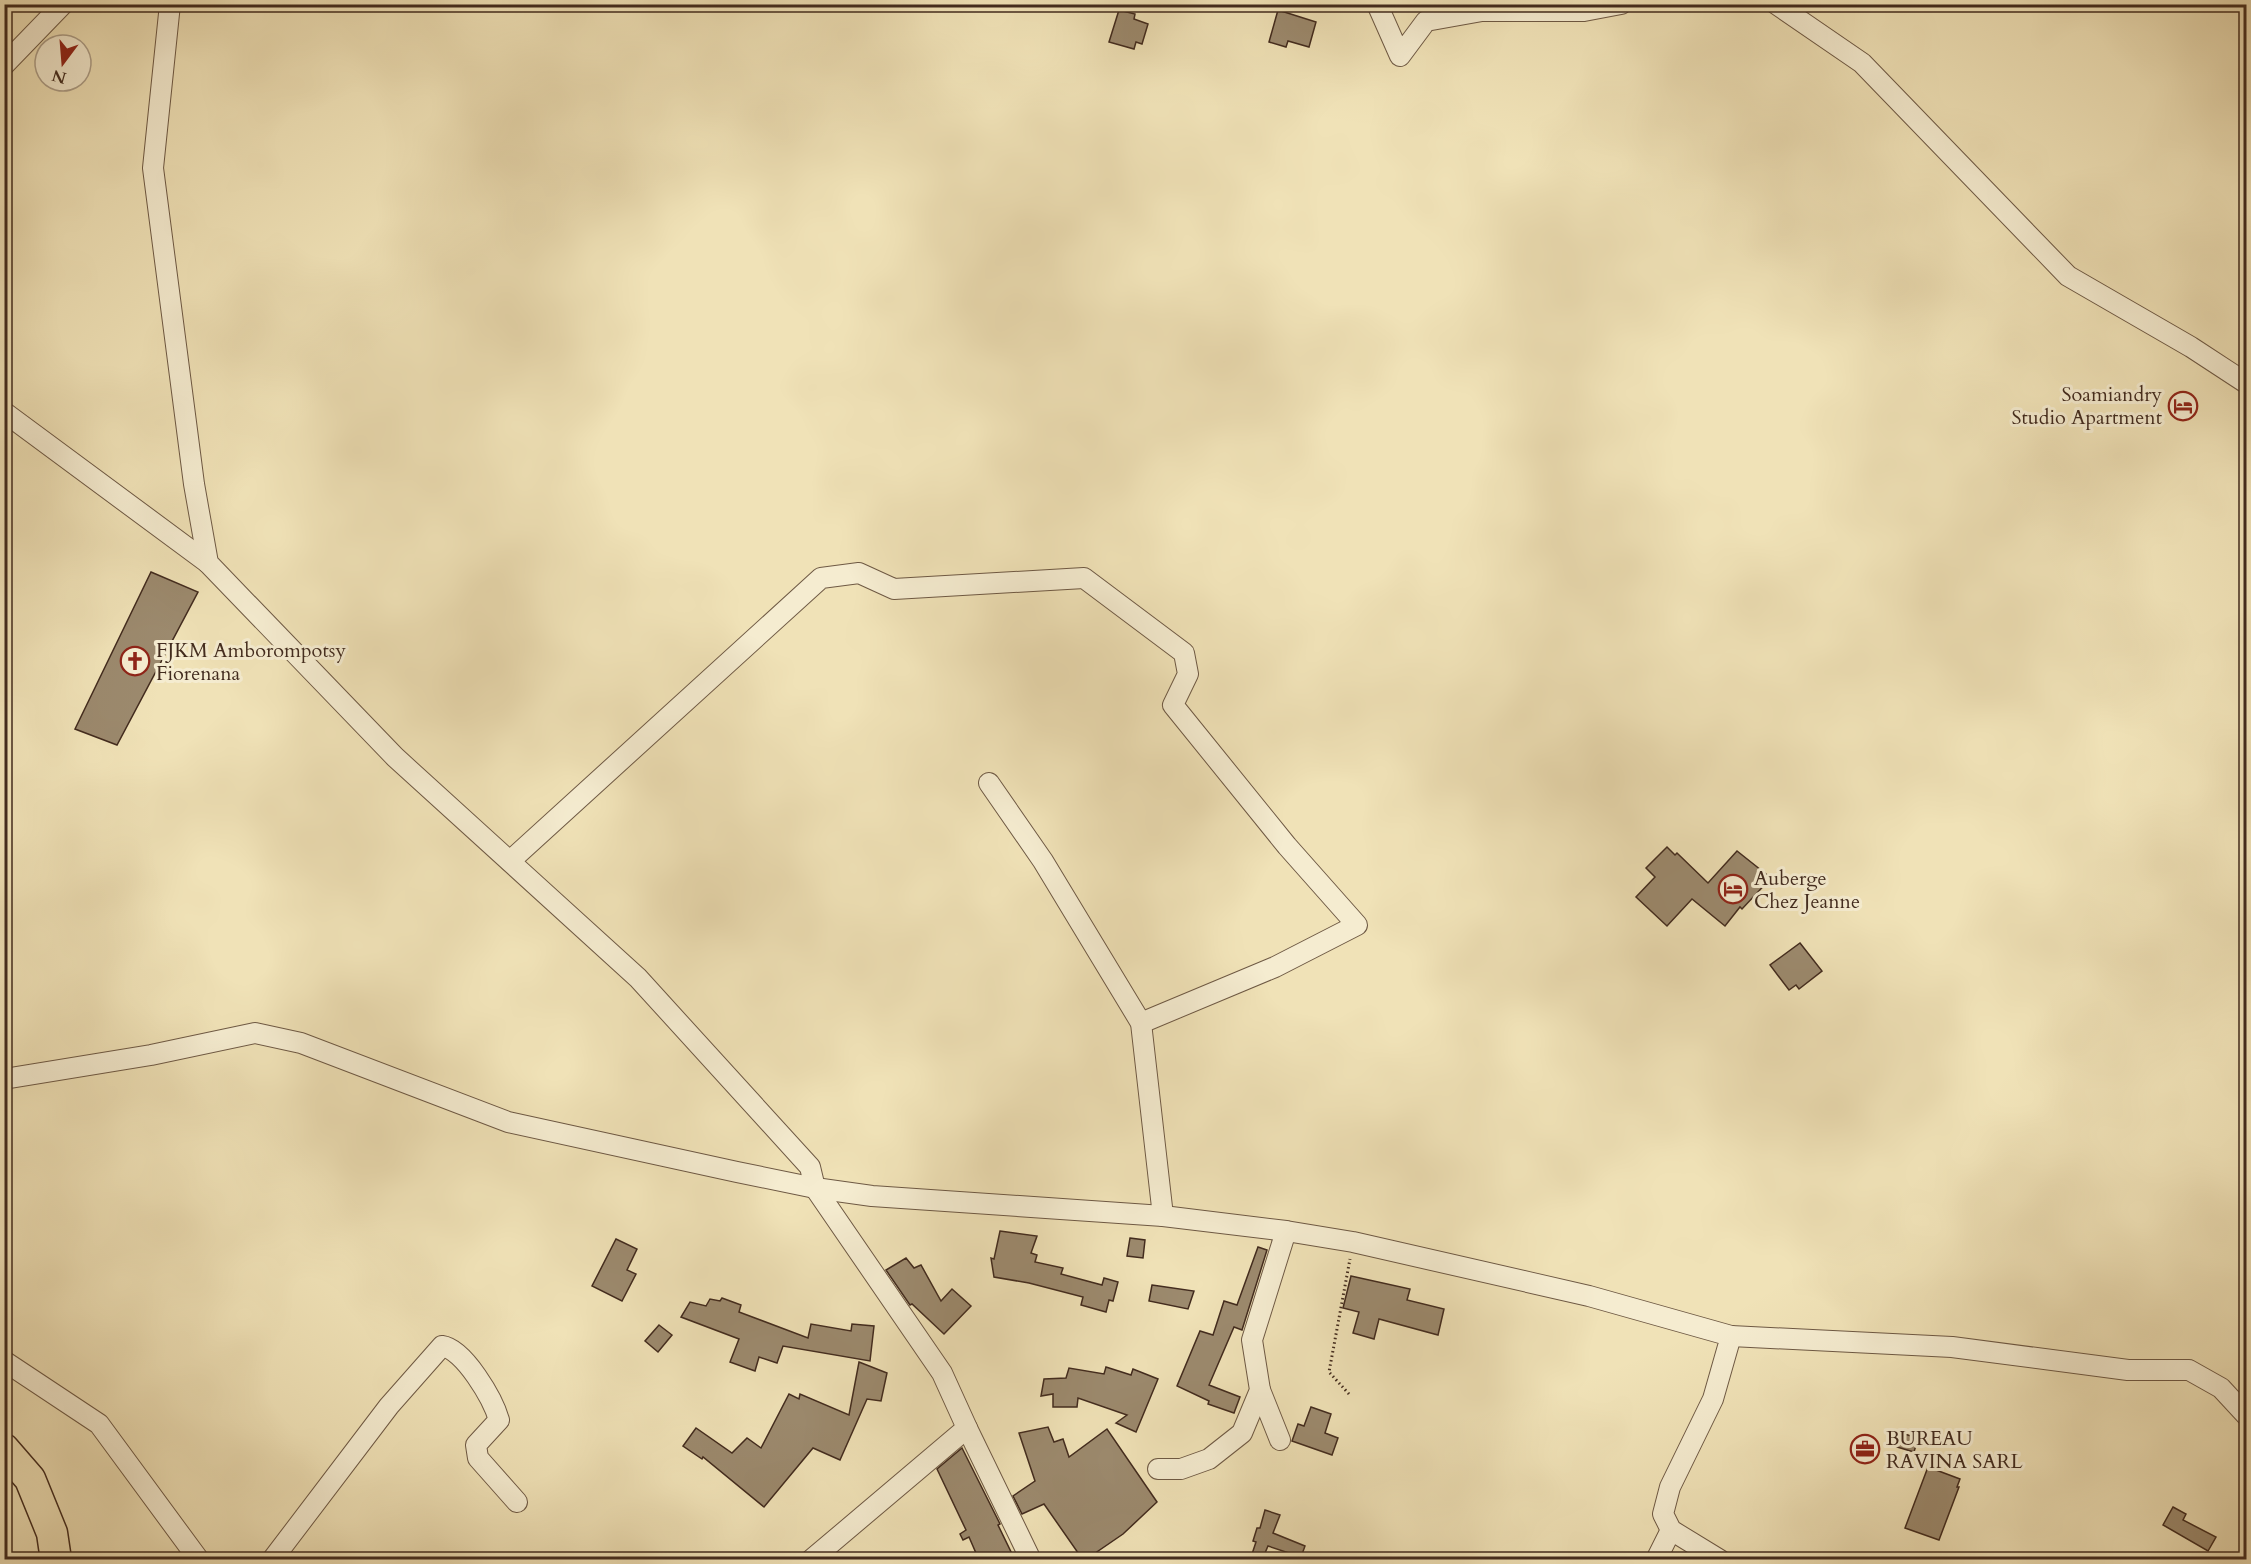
<svg xmlns="http://www.w3.org/2000/svg" width="2251" height="1564" viewBox="0 0 2251 1564" font-family="Cardo,serif">
<rect width="100%" height="100%" fill="#f0e2b7"/>
<filter id="stains"><feTurbulence type="fractalNoise" baseFrequency=".00333" numOctaves="4"/><feColorMatrix values="0 0 0 0 .2 0 0 0 0 .09 0 0 0 0 .02 0 0 0 .5 -.17"/></filter>
<radialGradient id="worn" r=".72"><stop offset=".6" stop-color="#630" stop-opacity="0"/><stop offset="1" stop-color="#630" stop-opacity=".3"/></radialGradient>
<g fill="#9c8a6e" stroke="#422b1e" stroke-width="1.5">
<polygon points="1119,10 1135,14 1134,19 1148,24 1142,44 1136,42 1134,49 1109,42"/>
<polygon points="1278,10 1316,22 1309,47 1288,41 1286,47 1269,42"/>
<polygon points="151,572 198,592 117,745 75,729"/>
<polygon points="1667,847 1675,855 1677,853 1708,883 1737,851 1771,878 1742,909 1740,907 1725,926 1692,899 1667,926 1636,897 1655,877 1646,868"/>
<polygon points="1800,943 1822,971 1799,989 1796,985 1789,990 1770,965"/>
<polygon points="1000,1231 1037,1236 1031,1253 1037,1255 1035,1262 1063,1268 1061,1274 1102,1285 1104,1278 1118,1282 1113,1301 1109,1300 1106,1312 1081,1305 1083,1297 1029,1283 994,1277 991,1258 994,1259"/>
<polygon points="1130,1238 1145,1240 1143,1258 1127,1256"/>
<polygon points="616,1239 637,1249 627,1270 636,1274 622,1301 592,1286"/>
<polygon points="1258,1247 1267,1250 1242,1330 1234,1327 1209,1385 1240,1397 1234,1413 1208,1404 1209,1401 1177,1386 1200,1331 1213,1335 1224,1301 1237,1305"/>
<polygon points="906,1258 914,1268 921,1265 941,1301 952,1289 971,1306 944,1334 912,1304 910,1305 886,1270"/>
<polygon points="1351,1276 1410,1289 1407,1300 1444,1309 1438,1335 1379,1319 1374,1339 1353,1333 1359,1312 1343,1308"/>
<polygon points="1152,1285 1194,1291 1188,1309 1149,1301"/>
<polygon points="722,1298 741,1305 739,1312 808,1338 811,1324 851,1331 852,1324 874,1326 870,1361 783,1346 777,1363 759,1357 755,1371 730,1362 739,1339 681,1317 690,1302 706,1306 710,1299 720,1301"/>
<polygon points="659,1325 672,1335 658,1352 645,1341"/>
<polygon points="859,1362 887,1373 881,1401 867,1399 840,1460 813,1448 764,1507 703,1457 702,1459 683,1446 696,1428 732,1453 747,1438 761,1448 789,1394 799,1399 800,1394 849,1415"/>
<polygon points="1106,1367 1131,1375 1133,1369 1158,1379 1136,1432 1116,1423 1127,1415 1078,1398 1077,1407 1053,1407 1053,1394 1041,1396 1044,1379 1066,1378 1069,1368 1104,1374"/>
<polygon points="1311,1407 1331,1414 1325,1433 1338,1438 1332,1455 1292,1441 1298,1424 1304,1426"/>
<polygon points="1048,1427 1054,1442 1063,1439 1069,1457 1107,1429 1157,1502 1123,1534 1085,1560 1083,1560 1044,1504 1022,1514 1013,1496 1035,1481 1019,1433"/>
<polygon points="1901,1433 1918,1438 1914,1452 1897,1447"/>
<polygon points="962,1448 1000,1524 998,1525 1015,1560 979,1560 969,1537 963,1540 960,1534 966,1530 937,1469"/>
<polygon points="1928,1467 1960,1479 1957,1487 1959,1487 1939,1540 1905,1528"/>
<polygon points="2173,1507 2186,1514 2183,1520 2216,1537 2208,1551 2163,1525"/>
<polygon points="1265,1510 1280,1515 1273,1533 1305,1546 1301,1557 1268,1546 1262,1560 1250,1560 1256,1542 1253,1541 1257,1528 1260,1528"/>
</g>
<g fill="none" stroke-linecap="round" stroke-linejoin="round">
<g stroke="#6e5944" stroke-width="22">
<g id="street">
<polyline points="170,4 153,168 194,484 208,563 395,757 638,978 810,1167 815,1188 942,1373 967,1428 811,1560"/>
<polyline points="1377,4 1400,56 1426,21 1482,11 1584,11 1621,4"/>
<polyline points="1776,4 1862,63 2068,276 2191,347 2246,383"/>
<polyline points="4,65 63,4"/>
<polyline points="4,412 208,563"/>
<polyline points="989,783 1043,861 1141,1023 1163,1216"/>
<polyline points="510,861 821,578 859,573 894,589 1084,578 1184,653 1188,674 1173,705 1287,846 1357,925 1275,967 1141,1023"/>
<polyline points="4,1079 151,1055 255,1033 301,1043 508,1122 737,1172 815,1188 872,1196 1163,1216 1286,1231 1353,1242 1589,1296 1731,1336 1713,1399 1670,1487 1663,1514 1671,1530 1720,1560"/>
<polyline points="1731,1336 1952,1347 2128,1370 2189,1370 2221,1388 2246,1415"/>
<polyline points="4,1361 99,1424 199,1560"/>
<polyline points="1260,1390 1280,1440"/>
<polyline points="967,1428 1031,1560"/>
<polyline points="1158,1469 1181,1469 1209,1459 1242,1433 1260,1390 1252,1340 1286,1231"/>
<path d="M 272,1560 L 389,1406 L 442,1346 C 464,1349 493,1399 499,1420 L 476,1445 L 478,1458 L 517,1502"/>
<polyline points="1656,1560 1671,1530"/>
</g>
</g>
<g stroke="#422b1e" stroke-width="33">
<polyline id="primary" points="4,1449 30,1479 52,1533 56,1560"/>
</g>
<polyline stroke="#422b1e" stroke-width="3" stroke-dasharray="1.5 3" stroke-linecap="butt" points="1349,1394 1329,1372 1350,1259"/>
<use href="#street" stroke="#f5ecd0" stroke-width="20"/>
<use href="#primary" stroke="#f0e2b7" stroke-width="30"/>
</g>
<defs>
<g id="hotel-ring" transform="scale(1.5)"><circle r="9.5" fill="#f5ecd0" stroke="#8f2418" stroke-width="1.5"/><path d="M-6-4.5h1.5V1H6V5H4.5V3h-9V5H-6ZM-4 0a1.8 1.8 0 1 1 3.6 0ZM.5 0V-2.5h3Q6-2.5 6 0Z" fill="#8f2418"/></g>
<g id="church-ring" transform="scale(1.5)"><circle r="9.5" fill="#f5ecd0" stroke="#8f2418" stroke-width="1.5"/><path d="M-1.2-6h2.4v3.5h3.3v2.4h-3.3V6h-2.4V-.1h-3.3v-2.4h3.3Z" fill="#8f2418"/></g>
<g id="office-ring" transform="scale(1.5)"><circle r="9.5" fill="#f5ecd0" stroke="#8f2418" stroke-width="1.5"/><path d="M-6-3h4V-5.5h4V-3h4V5H-6ZM-1-4.5V-3h2v-1.5ZM-6 0V1H6V0Z" fill="#8f2418"/></g>
</defs>
<g fill-rule="evenodd">
<use href="#hotel-ring" x="2183" y="406"/>
<use href="#church-ring" x="135" y="661"/>
<use href="#hotel-ring" x="1733" y="889"/>
<use href="#office-ring" x="1865" y="1449"/>
</g>
<g text-anchor="middle" stroke-width="6" stroke-linejoin="round" paint-order="stroke">
<g font-size="20" fill="#422b1e" stroke="#f5ecd0" text-anchor="start">
<text x="2162" y="401" text-anchor="end">Soamiandry<tspan x="2162" dy="23">Studio Apartment</tspan></text>
<text x="156" y="657">FJKM Amborompotsy<tspan x="156" dy="23">Fiorenana</tspan></text>
<text x="1754" y="885">Auberge<tspan x="1754" dy="23">Chez Jeanne</tspan></text>
<text x="1886" y="1445">BUREAU<tspan x="1886" dy="23">RAVINA SARL</tspan></text>
</g>
</g>
<rect width="2251" height="1564" fill="none" stroke="#f0e2b7" stroke-width="24"/>
<rect x="6" y="6" width="2239" height="1552" fill="none" stroke="#422b1e" stroke-width="3"/>
<rect x="12" y="12" width="2227" height="1540" fill="none" stroke="#422b1e" stroke-width="1.5"/>
<g transform="translate(63 63) rotate(196)"><circle r="28" fill="#f5ecd0" stroke="#ad9f89" stroke-width="1.5"/>
<path d="M0-4.5L10 22L0 15L-10 22Z" fill="#8f2418"/>
<text y="-9" font-size="16" font-weight="bold" text-anchor="middle" fill="#422b1e">N</text>
</g>
<rect width="100%" height="100%" filter="url(#stains)"/>
<rect width="100%" height="100%" fill="url(#worn)"/>
</svg>
